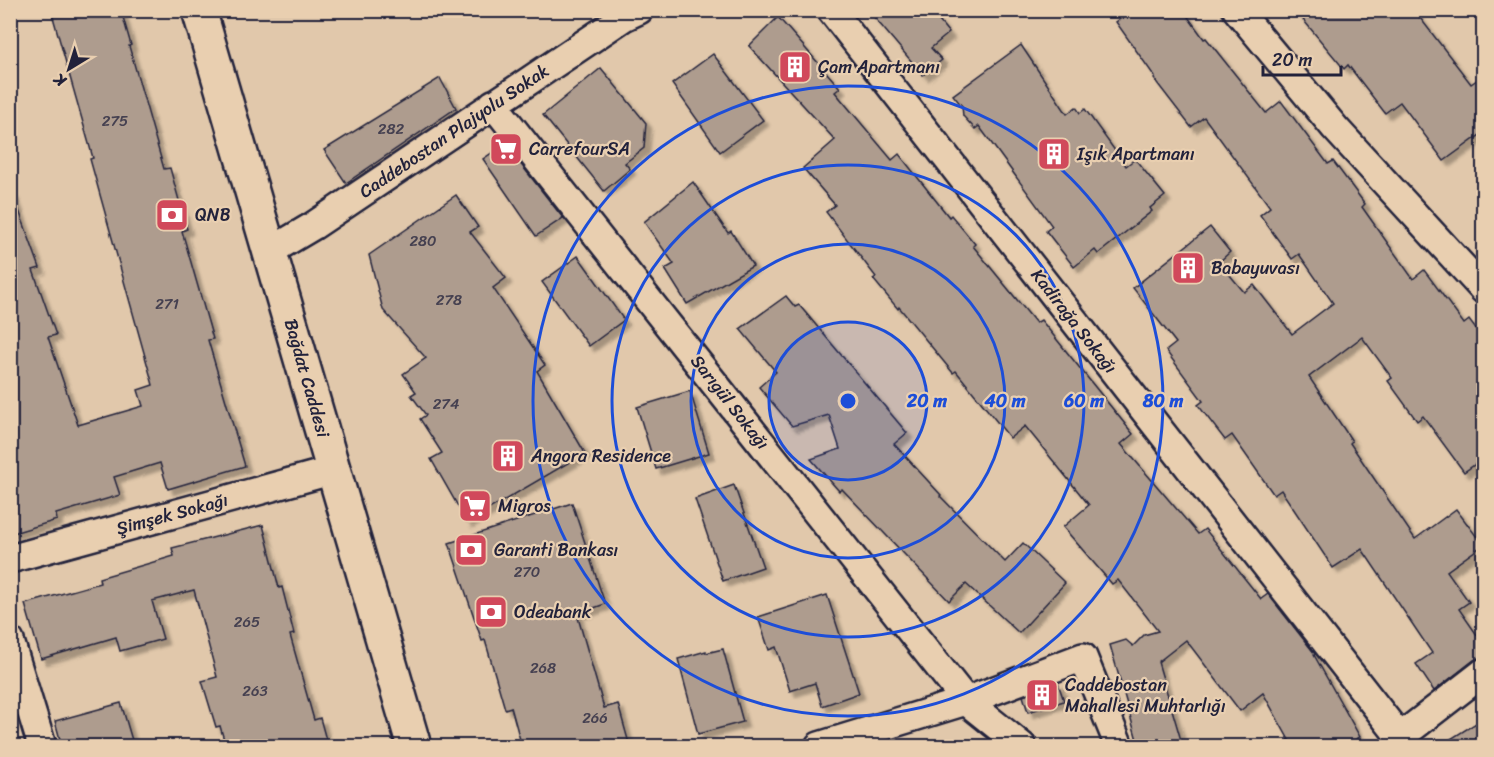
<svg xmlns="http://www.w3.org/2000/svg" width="1494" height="757" viewBox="0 0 1494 757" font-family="Sriracha,sans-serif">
<defs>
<filter id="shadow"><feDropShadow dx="5.5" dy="5.5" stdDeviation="1.5" flood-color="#0004"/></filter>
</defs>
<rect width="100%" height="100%" fill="#e1c8ab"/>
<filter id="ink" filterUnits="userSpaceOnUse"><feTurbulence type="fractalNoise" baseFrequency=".0167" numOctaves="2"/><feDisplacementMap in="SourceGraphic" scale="12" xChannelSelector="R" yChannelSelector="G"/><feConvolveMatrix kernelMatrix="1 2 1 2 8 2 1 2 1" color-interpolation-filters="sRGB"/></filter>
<g filter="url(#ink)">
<g fill="#ae9c8e" stroke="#22223b" stroke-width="1.5" filter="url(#shadow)">
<polygon points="51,10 121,10 131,45 129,46 164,169 170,168 187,229 182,231 213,339 208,340 245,466 168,489 160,463 114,477 120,495 56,514 57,520 10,534 10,195 13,194 40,268 33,270 56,335 48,337 78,425 143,406 138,390 153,385 90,159 93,158"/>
<polygon points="868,10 930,10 949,33 931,48 942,60 923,75"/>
<polygon points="1132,10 1183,10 1204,39 1206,38 1266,113 1281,101 1328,164 1333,161 1365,204 1362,207 1413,279 1424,270 1464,324 1469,320 1484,340 1484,458 1464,472 1423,416 1417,421 1388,381 1392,378 1362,337 1309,377 1352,441 1350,443 1415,539 1456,509 1483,545 1447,571 1469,602 1459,609 1484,645 1484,657 1474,660 1434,691 1416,664 1432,653 1362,549 1333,568 1281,490 1274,495 1232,435 1225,440 1198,405 1203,401 1166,351 1176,343 1133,288 1210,227 1230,252 1219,262 1244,292 1254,285 1292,334 1333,303 1299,254 1292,259 1260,215 1270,207 1204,117 1191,127 1154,79 1155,77 1116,22"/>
<polygon points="1295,10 1414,10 1471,84 1484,75 1484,132 1444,161 1400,102 1385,113 1348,65 1344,69"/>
<polygon points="778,17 840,88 835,92 892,160 899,154 949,217 951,215 975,244 973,246 1036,323 1041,320 1133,434 1121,444 1198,534 1205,529 1261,599 1268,594 1315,654 1314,655 1360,737 1343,747 1293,747 1263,693 1240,711 1186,640 1158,662 1183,747 1139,747 1110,645 1126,640 1133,646 1144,635 1158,631 1118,580 1112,584 1063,527 1089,505 1025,426 1010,438 956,371 953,373 899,307 898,309 873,279 876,277 826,212 835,205 803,168 835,140 749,46"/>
<polygon points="1021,45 1067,114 1076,107 1080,113 1085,109 1126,166 1135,159 1165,196 1150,208 1152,211 1098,254 1095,250 1074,267 1046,231 1052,226 979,126 975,129 963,116 962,106 953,95"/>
<polygon points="713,54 763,120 720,152 672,84"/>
<polygon points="601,68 646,123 644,148 625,163 630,169 604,191 543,115"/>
<polygon points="440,78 456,108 346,183 324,150"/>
<polygon points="505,144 563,218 536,236 483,159"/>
<polygon points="693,182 728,233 731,231 753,266 687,304 665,269 674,264 644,222"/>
<polygon points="456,195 478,227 470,232 506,278 493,288 545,365 537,371 585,453 467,522 431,459 442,453 420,419 426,415 411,395 416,392 403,374 426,358 383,310 369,255"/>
<polygon points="578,256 624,320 589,346 542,282"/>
<polygon points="786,296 795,307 799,305 907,433 894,444 941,495 940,496 1005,562 1023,543 1065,583 1019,633 966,584 949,601 842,489 839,491 811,459 840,449 829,415 792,426 759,387 776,372 740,329"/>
<polygon points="690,391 709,453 656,469 637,407"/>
<polygon points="734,485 763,567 723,581 695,499"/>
<polygon points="572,503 605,604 577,614 604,708 618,704 630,747 522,747 511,707 505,709 485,640 482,641 449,543"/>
<polygon points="263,525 279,588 282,587 294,634 290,635 314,720 320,718 328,747 226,747 220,726 216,727 202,681 217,677 194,590 152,601 163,639 120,651 116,637 41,659 25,604 100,583 99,578 174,556 172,548"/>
<polygon points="827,595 859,693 822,706 815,683 790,691 776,647 769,650 758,617"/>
<polygon points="723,649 743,722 698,734 678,659 706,651 706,653"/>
<polygon points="1058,683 1064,701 1028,712 1023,696"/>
<polygon points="121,703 134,747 62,747 55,721"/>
<polygon points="1484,718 1484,747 1438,747"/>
</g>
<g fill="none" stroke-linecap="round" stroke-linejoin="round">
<g stroke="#22223b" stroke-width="32">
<g id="minor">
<polyline points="831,10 1400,737 1405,746"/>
<polyline points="1237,10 1335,128 1484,290"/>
<polyline points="493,104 966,701 1022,746"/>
<polyline points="269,252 313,226 624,17 639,10"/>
<polyline points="10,559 334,470"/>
<polyline points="10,641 42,746"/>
<polyline points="1400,737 1484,672"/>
<polyline points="819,746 966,701 1083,657 1119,746"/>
</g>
</g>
<g stroke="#22223b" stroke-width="38">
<polyline id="primary" points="199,10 414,746"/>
</g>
<use href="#minor" stroke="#e9cfb0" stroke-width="27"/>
<use href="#primary" stroke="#e9cfb0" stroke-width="33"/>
</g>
</g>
<circle cx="848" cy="401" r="79" fill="#1d4ed8" fill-opacity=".12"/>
<g fill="none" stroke="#1d4ed8" stroke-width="3">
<circle cx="848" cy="401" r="79"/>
<circle cx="848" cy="401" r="157"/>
<circle cx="848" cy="401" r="236"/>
<circle cx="848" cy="401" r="315"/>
</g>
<defs>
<g id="building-square" transform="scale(1.725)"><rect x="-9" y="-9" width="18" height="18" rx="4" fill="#d1495b" stroke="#e9cfb0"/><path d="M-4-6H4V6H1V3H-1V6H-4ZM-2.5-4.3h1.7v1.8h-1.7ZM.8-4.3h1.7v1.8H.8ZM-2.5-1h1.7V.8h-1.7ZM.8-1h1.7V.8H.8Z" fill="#fff"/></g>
<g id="supermarket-square" transform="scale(1.725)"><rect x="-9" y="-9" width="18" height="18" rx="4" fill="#d1495b" stroke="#e9cfb0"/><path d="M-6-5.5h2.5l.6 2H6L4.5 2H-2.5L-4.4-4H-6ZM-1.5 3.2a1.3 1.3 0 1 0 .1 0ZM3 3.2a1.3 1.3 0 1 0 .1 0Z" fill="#fff"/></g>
<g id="bank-square" transform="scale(1.725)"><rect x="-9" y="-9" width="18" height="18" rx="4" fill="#d1495b" stroke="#e9cfb0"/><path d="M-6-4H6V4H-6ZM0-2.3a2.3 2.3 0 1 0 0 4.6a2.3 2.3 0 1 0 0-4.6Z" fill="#fff"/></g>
</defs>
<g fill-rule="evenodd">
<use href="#building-square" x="795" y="67"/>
<use href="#supermarket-square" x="506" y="149"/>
<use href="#building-square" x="1054" y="154"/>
<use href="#bank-square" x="172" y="215"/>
<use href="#building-square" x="1188" y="268"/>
<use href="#building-square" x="508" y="456"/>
<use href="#supermarket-square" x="475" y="506"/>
<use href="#bank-square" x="471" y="550"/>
<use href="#bank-square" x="491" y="612"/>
<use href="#building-square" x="1042" y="695"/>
</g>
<g text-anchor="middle" stroke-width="4.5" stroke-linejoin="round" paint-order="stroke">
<g font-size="15" fill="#454050">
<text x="115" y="126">275</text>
<text x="391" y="134">282</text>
<text x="423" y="246">280</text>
<text x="449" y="305">278</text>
<text x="167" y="309">271</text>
<text x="446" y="409">274</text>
<text x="527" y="577">270</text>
<text x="247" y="627">265</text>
<text x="543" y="673">268</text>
<text x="255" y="696">263</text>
<text x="595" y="723">266</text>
</g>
<g font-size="18" fill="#22223b" stroke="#e9cfb0" text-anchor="start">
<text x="818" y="73">Çam Apartmanı</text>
<text x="529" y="155">CarrefourSA</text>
<text x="1077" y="160">Işık Apartmanı</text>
<text x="195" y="221">QNB</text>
<text x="1211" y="274">Babayuvası</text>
<text x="531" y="462">Angora Residence</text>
<text x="498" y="512">Migros</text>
<text x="494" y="556">Garanti Bankası</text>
<text x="514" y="618">Odeabank</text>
<text x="1065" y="691">Caddebostan<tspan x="1065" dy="21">Mahallesi Muhtarlığı</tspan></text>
</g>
<g font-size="18" fill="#22223b" stroke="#e9cfb0">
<text transform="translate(454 131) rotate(-34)" y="6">Caddebostan Plajyolu Sokak</text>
<text transform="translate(1074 321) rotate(52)" y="6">Kadirağa Sokağı</text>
<text transform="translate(307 378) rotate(74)" y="6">Bağdat Caddesi</text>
<text transform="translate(730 402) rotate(52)" y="6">Sarıgül Sokağı</text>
<text transform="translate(172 514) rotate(-15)" y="6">Şimşek Sokağı</text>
</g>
</g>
<circle cx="848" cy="401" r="9" fill="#1d4ed8" stroke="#e9cfb0" stroke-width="3"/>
<g font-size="18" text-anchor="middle" font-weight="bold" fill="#1d4ed8" stroke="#e9cfb0" stroke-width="4.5" stroke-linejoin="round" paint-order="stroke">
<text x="927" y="407">20 m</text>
<text x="1005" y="407">40 m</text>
<text x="1084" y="407">60 m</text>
<text x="1163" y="407">80 m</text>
</g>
<rect width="1494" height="757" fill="none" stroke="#e9cfb0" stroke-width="36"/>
<rect x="18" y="18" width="1458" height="721" fill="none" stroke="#22223b" stroke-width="2" filter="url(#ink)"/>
<g transform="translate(69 69) rotate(218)" stroke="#e9cfb0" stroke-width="4.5" paint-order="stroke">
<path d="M0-4.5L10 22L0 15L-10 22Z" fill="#22223b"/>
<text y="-9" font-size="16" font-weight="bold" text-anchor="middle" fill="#22223b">K</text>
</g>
<path d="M1263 66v9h78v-9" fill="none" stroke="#22223b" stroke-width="3"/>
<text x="1272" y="66" font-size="18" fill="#22223b" stroke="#e9cfb0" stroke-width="4.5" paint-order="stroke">20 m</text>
</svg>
